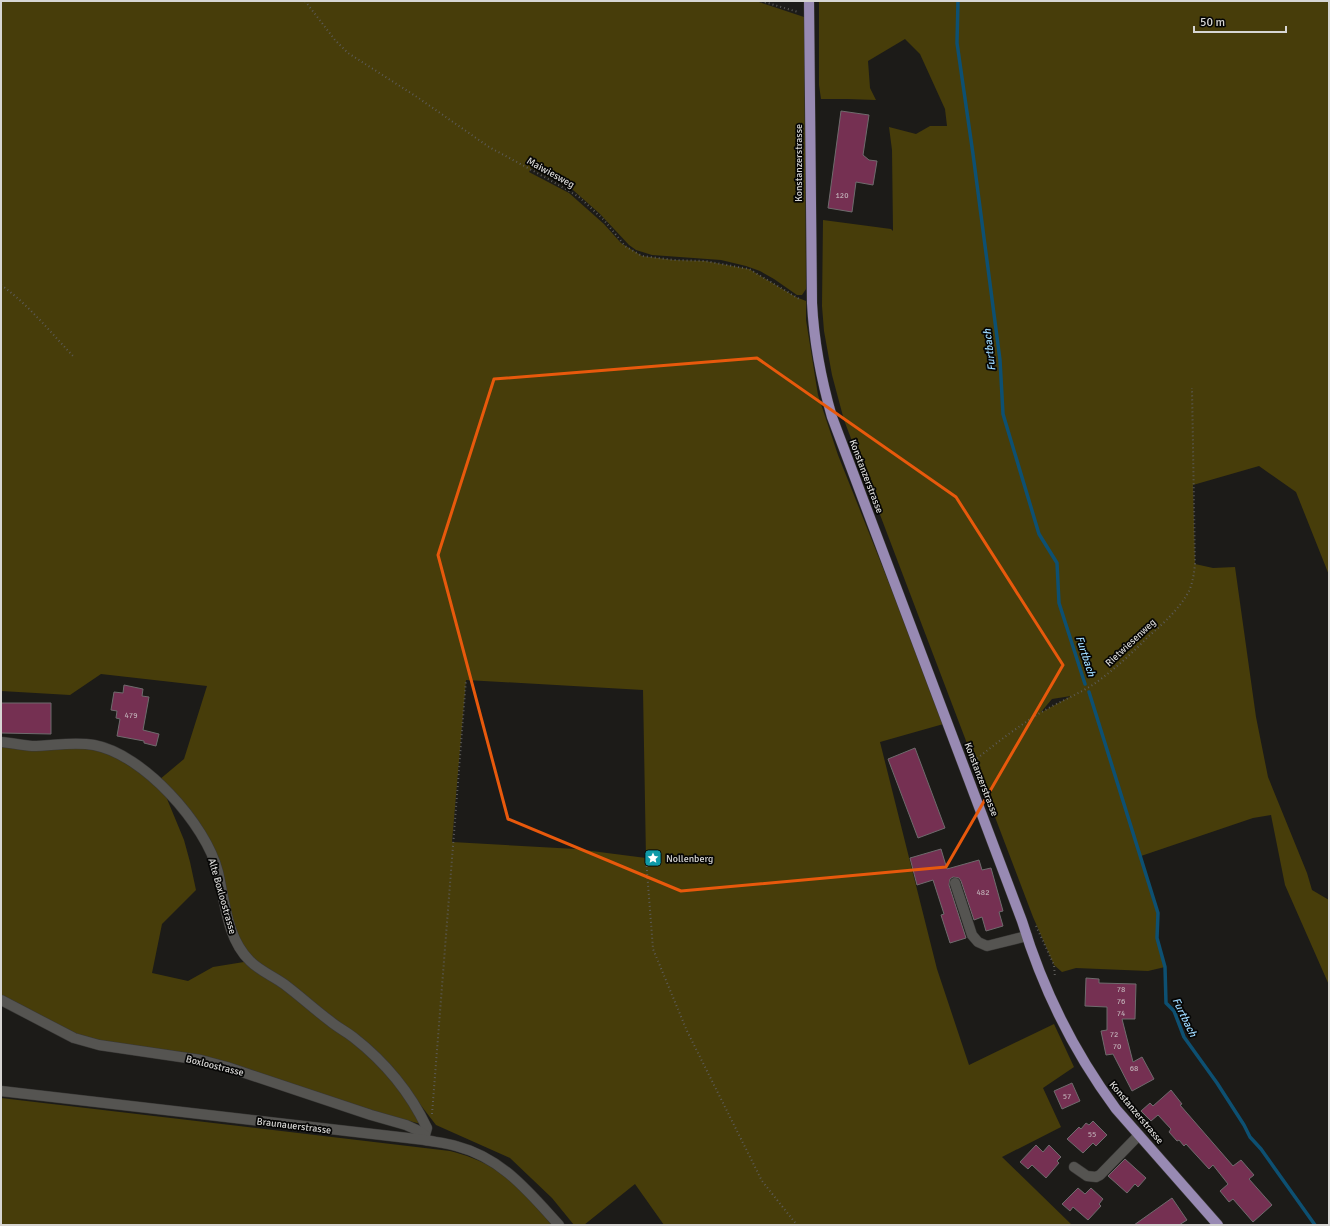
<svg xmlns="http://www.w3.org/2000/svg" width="1330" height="1226" viewBox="0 0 1330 1226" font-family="Signika,sans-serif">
<rect width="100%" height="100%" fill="#1c1b18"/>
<g fill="#473d0a" fill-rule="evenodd">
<path d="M 1,1 L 756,1 L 804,17 L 806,289 L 802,295 L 797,295 L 774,279 L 760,271 L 746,266 L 721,260 L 652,255 L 636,250 L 629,245 L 600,214 L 573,190 L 531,168 L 529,172 L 569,193 L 604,224 L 621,243 L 642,256 L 674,260 L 705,261 L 749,269 L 796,297 L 806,301 L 806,320 L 818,395 L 838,455 L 924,671 L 947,723 L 880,742 L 937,969 L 969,1065 L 1054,1024 L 1074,1067 L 1043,1088 L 1061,1127 L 1002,1157 L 1072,1225 L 664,1225 L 635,1184 L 584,1225 L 574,1225 L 552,1198 L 510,1158 L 436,1125 L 396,1073 L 274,978 L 239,943 L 216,859 L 159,780 L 184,759 L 207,686 L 101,674 L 70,695 L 1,691 ZM 466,680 L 643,690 L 646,858 L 576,849 L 452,842 Z"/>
<path d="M 819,1 L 1329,1 L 1329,575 L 1296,492 L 1259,466 L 1193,485 L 1195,564 L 1213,568 L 1235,567 L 1256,717 L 1268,777 L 1307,873 L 1312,890 L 1329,900 L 1329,985 L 1285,885 L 1271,815 L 1253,818 L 1141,856 L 1158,913 L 1157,938 L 1165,967 L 1148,971 L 1076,968 L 1062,972 L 1054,965 L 1033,917 L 844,420 L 832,375 L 824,331 L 822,306 L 823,220 L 891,229 L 893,231 L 892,150 L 889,127 L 916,134 L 930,126 L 947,126 L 945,109 L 920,54 L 905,39 L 868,61 L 870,88 L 876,100 L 847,99 L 821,99 L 819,85 ZM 1071,696 L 1042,712 L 1041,712 L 1052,699 Z"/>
<polygon points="1,746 102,749 139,772 165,794 184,840 190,862 196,890 162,924 152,973 188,981 213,967 250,961 369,1053 403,1091 421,1124 390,1116 285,1082 93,1040 76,1035 1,995"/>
<path d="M 1,1098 L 450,1151 C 465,1155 481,1160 494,1169 C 516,1183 534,1205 552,1225 L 1,1225 Z"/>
</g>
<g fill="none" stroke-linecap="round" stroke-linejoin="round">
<g stroke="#0d5072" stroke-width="3.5">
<polyline points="958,1 957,43 973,154 1000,360 1003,414 1039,534 1057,563 1059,603 1085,684"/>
<polyline points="1089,692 1158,913 1157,938 1165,967 1166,1003 1174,1011 1184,1037 1217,1083 1244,1125 1250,1137 1261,1149 1315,1225"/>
</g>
</g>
<g fill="#753052" stroke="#6f6b6d">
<polygon points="841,111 869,115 863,155 869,160 877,161 873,185 856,182 852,212 828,208"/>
<polygon points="124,685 143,689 142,696 149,697 143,730 159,734 156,746 144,743 144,741 117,736 120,719 116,718 117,711 111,710 114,692 123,693"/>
<polygon points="1,703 51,703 51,734 1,733"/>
<polygon points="915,748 945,828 918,838 888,759"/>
<polygon points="941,849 947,869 979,860 982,870 991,868 1003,911 999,912 1003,926 986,931 982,917 974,920 961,881 959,878 953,877 950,879 949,885 966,938 950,943 941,915 944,914 933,880 917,885 910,858"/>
<polygon points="1086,978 1099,979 1099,983 1136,984 1135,1019 1122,1019 1133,1062 1142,1057 1154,1079 1132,1091 1113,1054 1106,1055 1101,1031 1107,1030 1107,1007 1085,1006"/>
<polygon points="1072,1083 1080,1101 1062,1109 1054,1091"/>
<polygon points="1171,1090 1182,1104 1180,1105 1233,1166 1241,1160 1254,1175 1249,1179 1272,1205 1253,1222 1233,1199 1229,1202 1220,1191 1228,1184 1213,1165 1209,1169 1186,1144 1184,1146 1179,1140 1177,1141 1169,1132 1171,1129 1158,1115 1151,1121 1141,1111 1150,1103 1153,1106"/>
<polygon points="1093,1121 1107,1135 1096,1146 1093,1143 1083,1153 1067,1139 1079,1127 1081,1129 1086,1123 1089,1125"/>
<polygon points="1036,1145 1043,1152 1049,1145 1061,1157 1057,1161 1059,1163 1046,1178 1032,1165 1028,1169 1020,1162"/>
<polygon points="1125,1159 1146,1178 1138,1187 1135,1184 1127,1193 1108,1176"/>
<polygon points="1078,1188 1085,1194 1091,1188 1103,1199 1099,1204 1101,1206 1088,1220 1073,1207 1070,1211 1062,1204"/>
<polygon points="1172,1198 1187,1220 1179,1225 1134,1225"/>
</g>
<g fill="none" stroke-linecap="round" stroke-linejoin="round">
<g stroke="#393836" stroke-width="11">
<g id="minor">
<path d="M 1,742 C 11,743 22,745 32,746 C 53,746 73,741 94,745 C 143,754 206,824 218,872 C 225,902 227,939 250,961 C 260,971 273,976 284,984 C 300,996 314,1009 330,1021 C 337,1027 345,1031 353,1037 C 385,1062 410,1092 427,1128 L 425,1135"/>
<polyline points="955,883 972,935 978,942 987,946 1027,936"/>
<polyline points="1,1000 74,1038 99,1045 201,1060 227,1067 371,1115 406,1125 417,1130 425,1135 425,1140"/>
<path d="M 1,1091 L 425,1140 C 435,1142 446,1143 456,1146 C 502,1158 528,1191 559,1225"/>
<polyline points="1074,1167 1087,1176 1096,1177 1100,1175 1139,1135"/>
</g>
</g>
<g stroke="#393836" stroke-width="11">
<path id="major" d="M 809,1 L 812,303 C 814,342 821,379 832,417 L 1022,921 C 1043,990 1073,1051 1116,1109 L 1218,1225"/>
</g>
<g stroke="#5c5b58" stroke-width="2" stroke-dasharray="1 3" stroke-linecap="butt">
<polyline points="305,1 335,40 348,53 417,97 489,147 550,180 579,197 604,220 625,246 642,256 674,260 705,261 749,269 801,300"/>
<polyline points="761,1 798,12"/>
<path d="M 1,285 C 29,305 51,333 74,357"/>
<path d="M 974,761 C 995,744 1017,727 1040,713 C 1058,702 1077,695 1094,684 C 1114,670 1132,653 1149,636 C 1164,623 1180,608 1189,591 C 1193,582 1194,573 1195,564 L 1192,388"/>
<polyline points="646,858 653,949 687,1031 762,1181 797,1225"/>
<polyline points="1036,926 1054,965 1055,978"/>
<polyline points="432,1114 466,680"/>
</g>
<use href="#minor" stroke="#555451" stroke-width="10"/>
<use href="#major" stroke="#988ab3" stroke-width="10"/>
</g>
<path fill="none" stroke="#e8590c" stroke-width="3" stroke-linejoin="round" d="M 757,358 L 956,497 L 1063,665 L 946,867 L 681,891 L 508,819 L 438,555 L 494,379 Z"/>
<defs>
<g id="sight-square" transform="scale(0.9)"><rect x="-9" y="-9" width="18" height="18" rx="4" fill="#0f9aa8" stroke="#060605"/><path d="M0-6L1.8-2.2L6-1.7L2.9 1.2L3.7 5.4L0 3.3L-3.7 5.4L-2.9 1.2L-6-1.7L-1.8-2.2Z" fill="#fff"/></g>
</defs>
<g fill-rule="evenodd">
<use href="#sight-square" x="653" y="858"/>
</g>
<g text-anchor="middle" stroke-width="3.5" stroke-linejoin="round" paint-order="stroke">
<g font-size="8" fill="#beacb4">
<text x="842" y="198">120</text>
<text x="131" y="718">479</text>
<text x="983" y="895">482</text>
<text x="1121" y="992">78</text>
<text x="1121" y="1004">76</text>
<text x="1121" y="1016">74</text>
<text x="1114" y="1037">72</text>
<text x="1117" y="1049">70</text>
<text x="1134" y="1071">68</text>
<text x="1067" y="1099">57</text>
<text x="1092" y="1137">55</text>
</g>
<g font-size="10" fill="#d7d6d4" stroke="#060605">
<text transform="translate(798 163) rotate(-90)" y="4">Konstanzerstrasse</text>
<text transform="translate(551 172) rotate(29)" y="4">Maiwiesweg</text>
<text transform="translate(867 476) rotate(69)" y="4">Konstanzerstrasse</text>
<text transform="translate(1130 642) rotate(-43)" y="4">Rietwiesenweg</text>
<text transform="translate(982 779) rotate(69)" y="4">Konstanzerstrasse</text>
<text transform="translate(223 896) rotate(74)" y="4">Alte Boxloostrasse</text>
<text transform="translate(215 1065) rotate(14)" y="4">Boxloostrasse</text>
<text transform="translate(1137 1112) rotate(50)" y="4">Konstanzerstrasse</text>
<text transform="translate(294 1125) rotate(7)" y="4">Braunauerstrasse</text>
</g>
<g font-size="10" fill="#d7d6d4" stroke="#060605" text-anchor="start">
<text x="666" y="862">Nollenberg</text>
</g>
<g font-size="11" font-style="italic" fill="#9cd7fd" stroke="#060605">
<text transform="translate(989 350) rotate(-97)" y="4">Furtbach</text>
<text transform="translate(1086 656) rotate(72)" y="4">Furtbach</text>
<text transform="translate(1185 1017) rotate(64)" y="4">Furtbach</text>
</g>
</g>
<rect width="1330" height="1226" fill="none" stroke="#d7d6d4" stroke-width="4"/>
<path d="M1194 26v6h92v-6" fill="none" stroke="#d7d6d4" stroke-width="2"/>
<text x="1200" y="26" font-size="12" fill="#d7d6d4" stroke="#060605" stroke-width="3" paint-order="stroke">50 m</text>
</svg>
